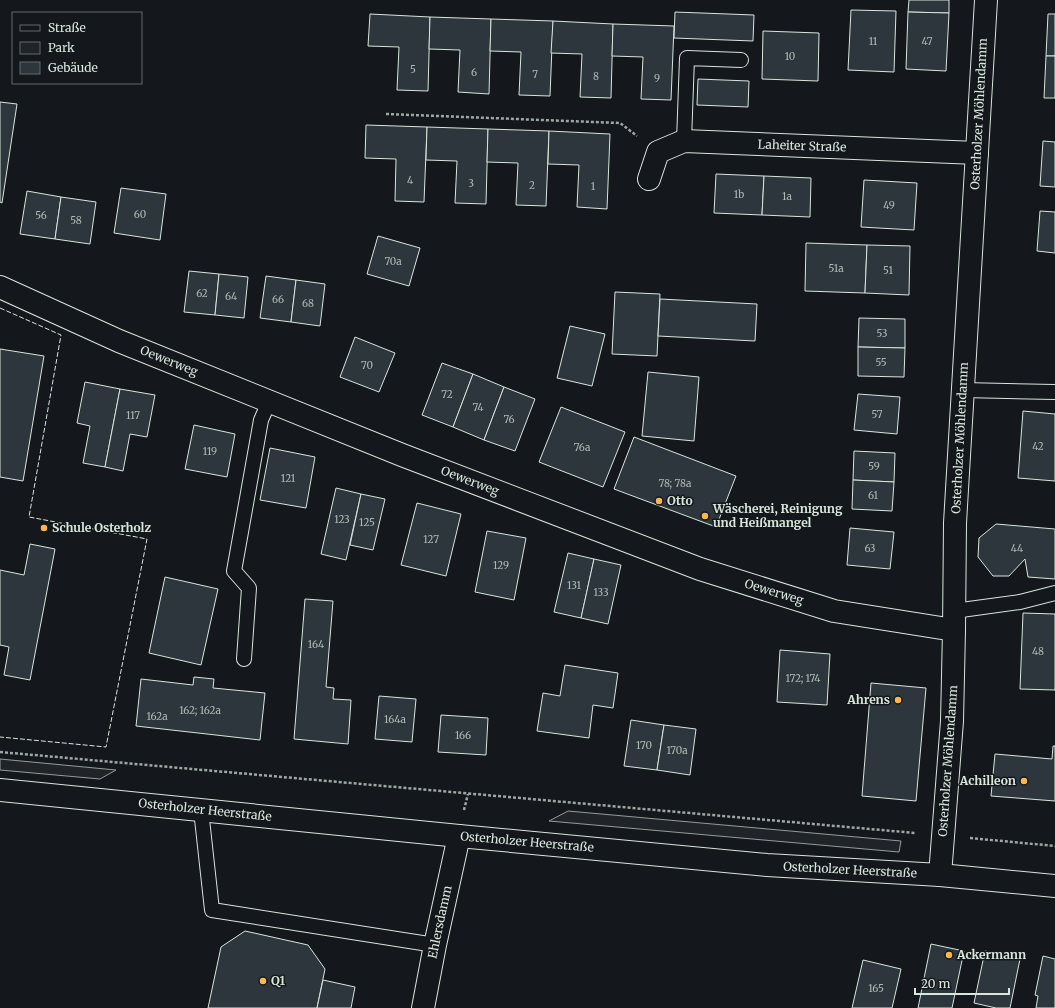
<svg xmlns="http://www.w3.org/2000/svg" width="1055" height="1008" viewBox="0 0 1055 1008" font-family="Merriweather,serif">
<rect width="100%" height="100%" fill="#14181c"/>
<g fill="#202428" stroke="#939e99">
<polygon points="0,759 116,770 100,779 0,770"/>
<polygon points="568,811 901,841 899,852 549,821"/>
</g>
<g fill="#2c363c" stroke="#d8e6dc">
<polygon points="909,0 949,0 949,13 908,12"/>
<polygon points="851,10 896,11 894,72 848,70"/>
<polygon points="675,12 754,15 753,41 674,38"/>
<polygon points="908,12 949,13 946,71 906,69"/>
<polygon points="370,14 430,17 428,91 397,90 399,47 368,46"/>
<polygon points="1048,14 1055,14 1055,56 1046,56"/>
<polygon points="430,17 491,19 489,94 458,92 460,50 429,49"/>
<polygon points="491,19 553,21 550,96 519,95 521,52 490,51"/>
<polygon points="553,21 613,24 611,98 580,97 582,54 551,53"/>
<polygon points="613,24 674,26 671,100 641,99 643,57 612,56"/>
<polygon points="763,31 819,33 818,81 762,79"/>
<polygon points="1046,56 1055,56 1055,98 1044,98"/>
<polygon points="698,79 749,81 748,107 697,105"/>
<polygon points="0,102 17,104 2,203 0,202"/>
<polygon points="366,125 427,127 424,202 395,201 396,159 365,158"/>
<polygon points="427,127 488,129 486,204 455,203 457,161 426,160"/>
<polygon points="488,129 549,131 546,206 516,205 518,163 487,162"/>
<polygon points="549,131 610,134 607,209 577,207 579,165 548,164"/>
<polygon points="1043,141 1055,142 1055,187 1040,186"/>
<polygon points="716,174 764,176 762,215 714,213"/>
<polygon points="764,176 811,178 810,217 762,215"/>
<polygon points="864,180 917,183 914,230 861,227"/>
<polygon points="121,188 166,194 160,240 114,233"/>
<polygon points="27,191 61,197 55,239 20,234"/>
<polygon points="61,197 96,202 90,244 55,239"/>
<polygon points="1040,211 1055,212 1055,253 1037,251"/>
<polygon points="378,236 420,248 409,286 367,274"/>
<polygon points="806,243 867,245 865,293 805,291"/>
<polygon points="867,245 910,246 909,295 865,293"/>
<polygon points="189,271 219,274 215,315 184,312"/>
<polygon points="219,274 248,277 244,318 215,315"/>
<polygon points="266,276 296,280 291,322 260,318"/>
<polygon points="296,280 325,284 320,326 291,322"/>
<polygon points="615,292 660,294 657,356 612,354"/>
<polygon points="660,299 757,304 755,341 658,336"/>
<polygon points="859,318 905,319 905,348 858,347"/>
<polygon points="570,326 605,334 592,386 557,378"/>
<polygon points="355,337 395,353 379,392 340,377"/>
<polygon points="858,347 905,348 904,377 858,376"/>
<polygon points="0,349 44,356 23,481 0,477"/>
<polygon points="442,363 473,374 453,427 422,415"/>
<polygon points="648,372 699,377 694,441 642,436"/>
<polygon points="473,374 504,387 484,440 453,427"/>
<polygon points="85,382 120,389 105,467 83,463 90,426 77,423"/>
<polygon points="504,387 535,399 515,451 484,440"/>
<polygon points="120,389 155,395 147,437 130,434 123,471 105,467"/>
<polygon points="858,394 900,397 897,434 854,430"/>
<polygon points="561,407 625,432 603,487 539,462"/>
<polygon points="1023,411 1055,414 1055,481 1018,478"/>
<polygon points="194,425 235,434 227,477 185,469"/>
<polygon points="634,437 736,476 716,527 614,489"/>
<polygon points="270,448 315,457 306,508 260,500"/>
<polygon points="854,451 895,453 894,482 853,480"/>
<polygon points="853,480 894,482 892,511 852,509"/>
<polygon points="336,488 361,494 346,560 321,554"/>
<polygon points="361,494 385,499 373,550 350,545"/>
<polygon points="417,503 461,514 446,576 401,565"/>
<polygon points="996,524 1055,529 1055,579 1028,577 1025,559 1009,576 993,576 978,557 979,538"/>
<polygon points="850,528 894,532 890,569 847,565"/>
<polygon points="487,531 526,538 514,600 475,592"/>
<polygon points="30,544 55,549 30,680 4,675 9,647 0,645 0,570 24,575"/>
<polygon points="568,553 594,559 581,618 554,612"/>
<polygon points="594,559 621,565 608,624 581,618"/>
<polygon points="165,577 218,589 201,665 149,653"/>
<polygon points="305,599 333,601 326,687 334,688 333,699 351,700 348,744 294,739"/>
<polygon points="1023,613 1055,614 1055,690 1020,689"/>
<polygon points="780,650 830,654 827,705 777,702"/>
<polygon points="565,665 618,673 613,708 593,705 589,738 537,731 543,693 560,696"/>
<polygon points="194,677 214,679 213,688 265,693 260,740 136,726 141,679 193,685"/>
<polygon points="871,683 926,688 916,801 862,796"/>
<polygon points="379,696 416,699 412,742 375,739"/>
<polygon points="441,715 488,718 486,755 438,752"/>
<polygon points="631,720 664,725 657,770 624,766"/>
<polygon points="664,725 696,729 690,775 657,770"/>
<polygon points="1053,746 1055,746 1055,801 991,796 995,754 1052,759"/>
<polygon points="245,931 308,945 325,969 317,1008 208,1008 221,947"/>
<polygon points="931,944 964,951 952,1008 918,1008"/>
<polygon points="985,951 1020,959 1010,1008 996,1008 974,1003"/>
<polygon points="1043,956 1055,959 1055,1008 1036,1008 1038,996 1035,995"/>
<polygon points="863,960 901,969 892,1008 852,1008"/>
<polygon points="323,980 355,987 351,1008 317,1008"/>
</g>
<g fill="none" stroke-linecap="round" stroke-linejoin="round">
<g stroke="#d8e6dc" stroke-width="16">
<g id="lane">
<polyline points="684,141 687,58 741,60"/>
<polyline points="963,390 1055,392"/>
<polyline points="954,611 1020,602 1055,593"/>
<polyline points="244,659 249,588 234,571 261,420 269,402"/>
<polyline points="201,810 212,910 435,945"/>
</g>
</g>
<g stroke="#d8e6dc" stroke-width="24">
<g id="street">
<polyline points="649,179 658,152 684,141 977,153"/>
<polyline points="0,287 119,341 402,455 700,569 834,611 954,630"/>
</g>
</g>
<g stroke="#d8e6dc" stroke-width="24">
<g id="secondary">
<polyline points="940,875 952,721 954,630 955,523 986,0"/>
<polyline points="423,1008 435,945 459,836"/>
</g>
</g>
<g stroke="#d8e6dc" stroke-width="24">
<polyline id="primary" points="0,790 459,836 767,865 940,875 1055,886"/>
</g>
<g stroke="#9da8a2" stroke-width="2.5" stroke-dasharray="3 2" stroke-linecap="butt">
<polyline points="386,114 620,123 637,136"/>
<polyline points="0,752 915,833"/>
<polyline points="464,810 468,794"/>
<polyline points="970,838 1055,846"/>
</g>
<use href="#lane" stroke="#14181c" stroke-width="14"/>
<use href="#street" stroke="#14181c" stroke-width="22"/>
<use href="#secondary" stroke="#14181c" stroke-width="22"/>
<use href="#primary" stroke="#14181c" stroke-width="22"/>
<polyline stroke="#d8e6dc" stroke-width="1" stroke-dasharray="5 2" stroke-linecap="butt" points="0,308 61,335 29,517 147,539 106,747 0,737"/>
</g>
<g fill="#ffb74d" stroke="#14181c" stroke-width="1.5">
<circle cx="659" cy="501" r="4"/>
<circle cx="705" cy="516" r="4"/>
<circle cx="44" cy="528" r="4"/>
<circle cx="898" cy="700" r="4"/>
<circle cx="1024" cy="781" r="4"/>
<circle cx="949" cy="955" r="4"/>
<circle cx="263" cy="981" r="4"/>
</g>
<g text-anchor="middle" stroke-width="3" stroke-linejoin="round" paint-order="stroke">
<g font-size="10" fill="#adbab4">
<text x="873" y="45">11</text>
<text x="927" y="45">47</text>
<text x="790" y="60">10</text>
<text x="413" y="73">5</text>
<text x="474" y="76">6</text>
<text x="535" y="78">7</text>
<text x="596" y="80">8</text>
<text x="657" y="82">9</text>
<text x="410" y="184">4</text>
<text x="471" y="187">3</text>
<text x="532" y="189">2</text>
<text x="593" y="190">1</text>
<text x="739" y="198">1b</text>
<text x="787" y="200">1a</text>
<text x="889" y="209">49</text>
<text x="140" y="218">60</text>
<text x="41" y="219">56</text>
<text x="76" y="224">58</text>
<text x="393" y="265">70a</text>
<text x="836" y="272">51a</text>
<text x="888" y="274">51</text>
<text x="202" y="297">62</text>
<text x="231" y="300">64</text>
<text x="278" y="303">66</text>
<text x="308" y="307">68</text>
<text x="882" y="337">53</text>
<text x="881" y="366">55</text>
<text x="367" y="369">70</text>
<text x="447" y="398">72</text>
<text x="478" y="411">74</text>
<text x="877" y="418">57</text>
<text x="133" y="419">117</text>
<text x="509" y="423">76</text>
<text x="1038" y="450">42</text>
<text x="582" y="451">76a</text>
<text x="210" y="455">119</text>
<text x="874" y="470">59</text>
<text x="288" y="482">121</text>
<text x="675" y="487">78; 78a</text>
<text x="873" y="499">61</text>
<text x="342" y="523">123</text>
<text x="367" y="526">125</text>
<text x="431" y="543">127</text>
<text x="870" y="552">63</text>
<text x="1017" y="552">44</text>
<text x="501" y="569">129</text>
<text x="574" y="589">131</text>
<text x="601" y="596">133</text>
<text x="316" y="648">164</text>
<text x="1038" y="655">48</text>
<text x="803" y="682">172; 174</text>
<text x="200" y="714">162; 162a</text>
<text x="157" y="720">162a</text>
<text x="395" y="723">164a</text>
<text x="463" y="739">166</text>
<text x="644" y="749">170</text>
<text x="677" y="754">170a</text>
<text x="876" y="992">165</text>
</g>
<g font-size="12" fill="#d8e6dc" stroke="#14181c">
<text transform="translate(979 114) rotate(-87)" y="4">Osterholzer Möhlendamm</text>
<text transform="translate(802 146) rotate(2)" y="4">Laheiter Straße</text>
<text transform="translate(169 361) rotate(22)" y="4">Oewerweg</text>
<text transform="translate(960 438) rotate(-87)" y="4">Osterholzer Möhlendamm</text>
<text transform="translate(470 481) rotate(21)" y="4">Oewerweg</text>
<text transform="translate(774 592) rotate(17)" y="4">Oewerweg</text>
<text transform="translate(948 761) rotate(-86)" y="4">Osterholzer Möhlendamm</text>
<text transform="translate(205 810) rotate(6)" y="4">Osterholzer Heerstraße</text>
<text transform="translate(527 842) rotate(5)" y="4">Osterholzer Heerstraße</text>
<text transform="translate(850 870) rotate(3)" y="4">Osterholzer Heerstraße</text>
<text transform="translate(440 922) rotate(-78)" y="4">Ehlersdamm</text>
</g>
<g font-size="12" font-weight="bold" fill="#d8e6dc" stroke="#14181c" text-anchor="start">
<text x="667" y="505">Otto</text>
<text x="713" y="513">Wäscherei, Reinigung<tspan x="713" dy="14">und Heißmangel</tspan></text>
<text x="52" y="532">Schule Osterholz</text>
<text x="890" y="704" text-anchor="end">Ahrens</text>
<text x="1016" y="785" text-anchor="end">Achilleon</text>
<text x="957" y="959">Ackermann</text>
<text x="271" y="985">Q1</text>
</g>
</g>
<rect x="12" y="12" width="130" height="72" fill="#14181c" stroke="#626a69"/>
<rect x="20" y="25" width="20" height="6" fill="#14181c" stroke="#626a69"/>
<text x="48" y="32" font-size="12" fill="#d8e6dc">Straße</text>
<rect x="20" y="42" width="20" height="12" fill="#202428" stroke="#626a69"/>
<text x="48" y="52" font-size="12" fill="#d8e6dc">Park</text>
<rect x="20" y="62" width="20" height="12" fill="#2c363c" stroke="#626a69"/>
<text x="48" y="72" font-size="12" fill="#d8e6dc">Gebäude</text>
<path d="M915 988v6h94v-6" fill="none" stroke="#d8e6dc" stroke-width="2"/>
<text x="921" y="988" font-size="12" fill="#d8e6dc" stroke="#14181c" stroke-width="3" paint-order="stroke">20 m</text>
</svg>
